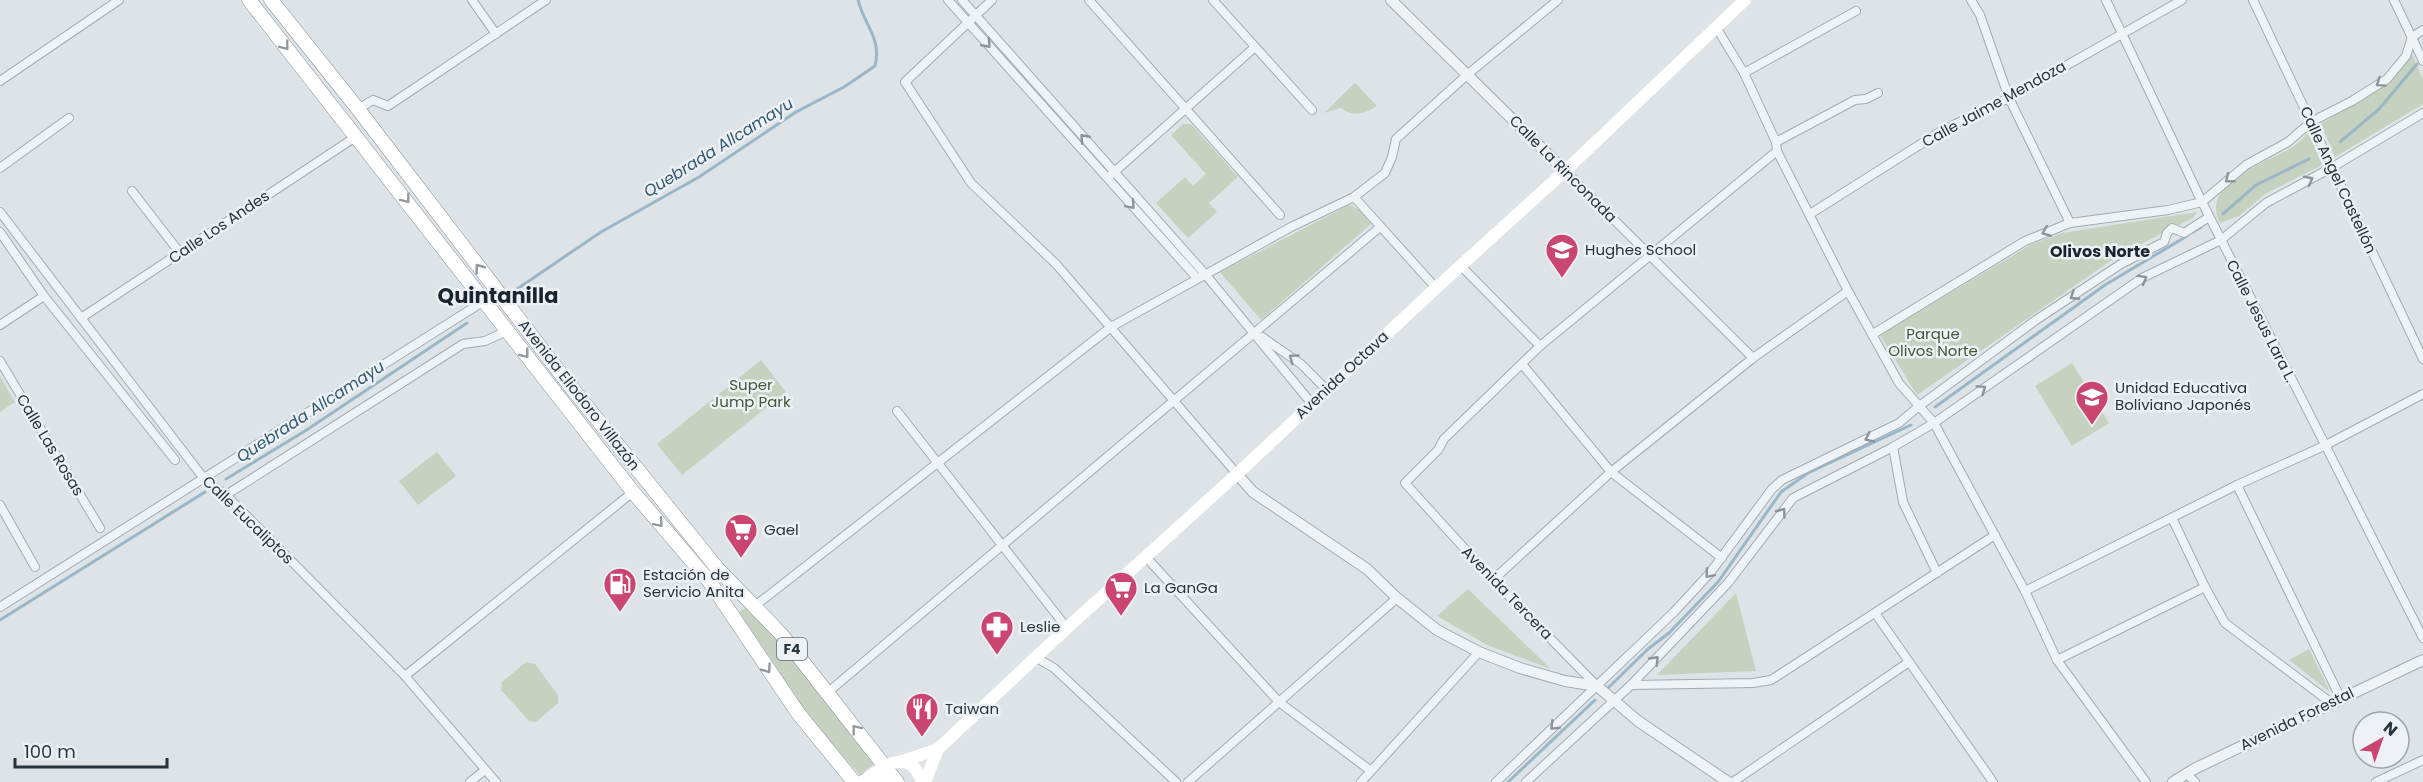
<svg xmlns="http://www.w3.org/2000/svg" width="2423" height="782" viewBox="0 0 2423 782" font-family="Poppins,sans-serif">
<rect width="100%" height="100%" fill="#dee3e7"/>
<g fill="#c7d1bf">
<polygon points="2412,54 2423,80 2423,104 2335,157 2321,124 2392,81"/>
<path d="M 1355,83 L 1377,106 C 1365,114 1353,117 1341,108 L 1324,113 Z"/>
<polygon points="1183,124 1191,124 1238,177 1209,203 1217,212 1188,238 1156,203 1185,177 1193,186 1206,174 1171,135"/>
<path d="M 2308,132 L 2322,165 L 2265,194 L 2239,216 L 2220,223 C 2199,183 2266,163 2291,148 C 2298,144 2303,138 2308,132 Z"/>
<polygon points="1349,205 1360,210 1371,224 1261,320 1220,272"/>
<polygon points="2197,212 2193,218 2119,255 1917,395 1880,335 2032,244 2062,233"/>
<polygon points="761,360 786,392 682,475 657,444"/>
<polygon points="2072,363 2109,423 2072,446 2035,386"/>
<polygon points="0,376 15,402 0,412"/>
<polygon points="437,452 456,476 418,505 399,481"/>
<polygon points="1468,589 1551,669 1487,645 1437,616"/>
<polygon points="1736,593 1756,671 1657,675"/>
<polygon points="746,607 788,653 875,763 860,775 802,710 738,613"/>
<polygon points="2309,649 2330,692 2289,660"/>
<polygon points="526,662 535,664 558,695 558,703 536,722 529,721 501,690 502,682"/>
</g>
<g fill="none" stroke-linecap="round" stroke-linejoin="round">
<g stroke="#99b7c6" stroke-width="3">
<polyline points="2340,142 2379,109 2417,64"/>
<polyline points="2223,214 2256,185 2309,159"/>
<polyline points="2193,232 2201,227"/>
<path d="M 517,289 L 601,232 L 699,177 L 796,112 L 844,87 L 875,66 C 882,38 864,25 858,0"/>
<polyline points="1935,407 2105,285 2187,236"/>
<polyline points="226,479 305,431 467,323"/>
<polyline points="0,620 205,492"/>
<polyline points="1609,687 1648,649 1669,633 1718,582 1781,492 1808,473 1911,425"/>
<polyline points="1508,782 1595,700"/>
</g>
<g stroke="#a3abb1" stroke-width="10">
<g id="minor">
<polyline points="472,0 496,34"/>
<polyline points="948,0 1197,278"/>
<polyline points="962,0 1205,274 1312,404"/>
<polyline points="992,0 905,82 971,183 1056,264 1237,474"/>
<polyline points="1089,0 1280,215"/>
<polyline points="1213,0 1312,110"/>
<polyline points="1971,0 1980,15 2009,98 2070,223"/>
<polyline points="2106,0 2202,202 2423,638"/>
<polyline points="2253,0 2423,359"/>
<polyline points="2394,0 2423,61"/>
<polyline points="1716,27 1744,73 1776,142 1777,151 1848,291 1899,383 1934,423 2025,591 2057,660 2146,782"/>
<polyline points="1744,73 1856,11"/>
<polyline points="0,81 119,0"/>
<polyline points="358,109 373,100 388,106 546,0"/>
<polyline points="1776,142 1855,100 1866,99 1878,93"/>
<polyline points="0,168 69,118"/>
<polyline points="1565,171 1753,358"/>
<polyline points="1112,174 1255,47"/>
<polyline points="132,191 180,253"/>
<polyline points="1354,197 1436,288"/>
<polyline points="0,212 205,480 226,495 405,676 496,782"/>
<polyline points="1810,214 1943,130 2009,98 2182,0"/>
<polyline points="0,232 44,296 175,460"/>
<polyline points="1461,266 1540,346"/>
<polyline points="81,318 357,136"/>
<polyline points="0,325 44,296"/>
<polyline points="1873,334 2025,241 2070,223 2168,210 2202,202 2246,165 2288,142 2311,122 2352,101 2387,79 2406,56 2412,37 2423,30"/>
<polyline points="1262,337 1301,364 1327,390"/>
<polyline points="0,361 100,528"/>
<polyline points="1522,364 1611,472 1722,558"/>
<polyline points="897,411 1067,628"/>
<polyline points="1893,447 1903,502 1937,573"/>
<polyline points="2237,485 2340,697"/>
<polyline points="226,495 463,344 485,341 507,331"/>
<polyline points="0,505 35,567"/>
<polyline points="2172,518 2205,587 2225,623 2330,702"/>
<polyline points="1145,556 1279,702 1371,771"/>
<polyline points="1493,580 1611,472 1753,358 1848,291"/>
<polyline points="2025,591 2237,485 2324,446 2423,394"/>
<polyline points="755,606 1111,327 1291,227 1354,197 1385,173 1392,157 1396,139 1468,74 1558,0"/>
<polyline points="0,607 484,301"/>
<polyline points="1875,613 1993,782"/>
<polyline points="1035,657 1054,668 1176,782"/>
<polyline points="2057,660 2205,587"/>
<polyline points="405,676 633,492"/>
<polyline points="1631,685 1753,683 1771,680 1995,535"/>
<polyline points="1597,686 1493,580 1405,483 1438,450 1444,439 1540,346 1777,151"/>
<polyline points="827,693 1380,227"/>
<polyline points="2186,773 2195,782"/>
<polyline points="470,782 485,770"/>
<polyline points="1188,782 1397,598"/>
<polyline points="1361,782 1479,652"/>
<polyline points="1496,782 1674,612 1710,573 1772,489 1782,480 1899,423 1918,407 2036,320 2121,264 2164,242 2167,233 2172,228 2184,233 2209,217"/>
<polyline points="1526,782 1631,685 1728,583 1793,498 1893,447 1934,423 2142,278 2221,240 2266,203 2331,168 2423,113"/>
<polyline points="1733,782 1909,662"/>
<polyline points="2376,782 2423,760"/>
</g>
</g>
<g stroke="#a3abb1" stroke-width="12">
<g id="tertiary">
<polyline points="1391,0 1565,171"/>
<polyline points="1237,474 1253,492 1367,569 1397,598 1437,630 1479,652 1520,668 1565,681 1597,686 1638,721 1728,782"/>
<polyline points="2173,782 2196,768 2423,660"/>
</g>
</g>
<g stroke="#85939d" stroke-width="15">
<g id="trunk">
<polyline points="249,0 633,492 709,581 798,713 854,782"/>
<polyline points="271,0 358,109 571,387 717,568 781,634 897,782"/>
<polyline points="864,781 889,782"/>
</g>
</g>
<use href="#minor" stroke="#f0f3f5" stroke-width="8"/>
<use href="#tertiary" stroke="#f0f3f5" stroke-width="10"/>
<g stroke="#fff" stroke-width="12">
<polyline points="900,762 938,749 1067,628 1237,474 1436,288 1565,171 1745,0"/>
<path d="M 863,782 C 881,767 910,745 922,782"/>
<polyline points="925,782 938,749"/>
</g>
<use href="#trunk" stroke="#fff" stroke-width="14"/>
</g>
<defs><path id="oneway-chevron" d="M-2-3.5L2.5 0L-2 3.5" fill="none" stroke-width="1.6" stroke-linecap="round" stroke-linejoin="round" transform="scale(1.5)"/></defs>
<g stroke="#8c9399">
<use href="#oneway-chevron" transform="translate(987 44) rotate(48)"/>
<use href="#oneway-chevron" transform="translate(2380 83) rotate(146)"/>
<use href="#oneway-chevron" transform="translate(1084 138) rotate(-132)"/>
<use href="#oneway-chevron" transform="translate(2229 179) rotate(141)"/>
<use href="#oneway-chevron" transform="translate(2309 180) rotate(-28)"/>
<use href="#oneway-chevron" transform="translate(1131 205) rotate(49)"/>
<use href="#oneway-chevron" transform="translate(2046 232) rotate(158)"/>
<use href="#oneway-chevron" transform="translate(2143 279) rotate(-29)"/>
<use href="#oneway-chevron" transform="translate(2074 296) rotate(147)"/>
<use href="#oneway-chevron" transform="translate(1293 358) rotate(-144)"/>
<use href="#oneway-chevron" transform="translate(1982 389) rotate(-35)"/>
<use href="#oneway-chevron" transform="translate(1869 438) rotate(154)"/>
<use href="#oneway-chevron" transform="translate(1782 512) rotate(-53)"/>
<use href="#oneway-chevron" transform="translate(1709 574) rotate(131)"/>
<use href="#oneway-chevron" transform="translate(1655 660) rotate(-46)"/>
<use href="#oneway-chevron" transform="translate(1554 726) rotate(136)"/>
</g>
<g stroke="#93999e">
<use href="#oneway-chevron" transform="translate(285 46) rotate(52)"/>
<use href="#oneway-chevron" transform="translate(406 199) rotate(52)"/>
<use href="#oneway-chevron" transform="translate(479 268) rotate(-127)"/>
<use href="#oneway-chevron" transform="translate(525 354) rotate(52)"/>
<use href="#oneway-chevron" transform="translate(659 523) rotate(49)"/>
<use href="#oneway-chevron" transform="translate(767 669) rotate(55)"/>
<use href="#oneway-chevron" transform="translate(856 729) rotate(-128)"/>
</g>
<defs>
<g id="school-pin" transform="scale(1.725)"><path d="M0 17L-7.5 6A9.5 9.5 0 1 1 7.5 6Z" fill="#ca4570" stroke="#edf1f5"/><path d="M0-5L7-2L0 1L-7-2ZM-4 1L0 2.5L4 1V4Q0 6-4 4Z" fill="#fff"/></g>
<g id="supermarket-pin" transform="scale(1.725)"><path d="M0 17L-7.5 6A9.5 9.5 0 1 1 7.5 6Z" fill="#ca4570" stroke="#edf1f5"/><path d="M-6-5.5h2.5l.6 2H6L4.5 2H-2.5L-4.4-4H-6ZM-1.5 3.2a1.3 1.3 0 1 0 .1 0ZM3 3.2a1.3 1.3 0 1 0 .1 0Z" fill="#fff"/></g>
<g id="fuel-pin" transform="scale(1.725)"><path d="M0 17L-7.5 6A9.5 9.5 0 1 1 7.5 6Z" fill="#ca4570" stroke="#edf1f5"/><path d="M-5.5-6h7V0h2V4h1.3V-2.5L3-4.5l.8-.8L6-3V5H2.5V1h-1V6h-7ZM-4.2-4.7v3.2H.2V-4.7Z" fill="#fff"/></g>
<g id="pharmacy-pin" transform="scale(1.725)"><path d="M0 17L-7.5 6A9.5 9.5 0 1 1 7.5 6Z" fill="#ca4570" stroke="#edf1f5"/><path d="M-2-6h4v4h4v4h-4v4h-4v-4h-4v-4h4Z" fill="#fff"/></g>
<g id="restaurant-pin" transform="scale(1.725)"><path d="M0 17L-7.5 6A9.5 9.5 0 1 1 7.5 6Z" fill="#ca4570" stroke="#edf1f5"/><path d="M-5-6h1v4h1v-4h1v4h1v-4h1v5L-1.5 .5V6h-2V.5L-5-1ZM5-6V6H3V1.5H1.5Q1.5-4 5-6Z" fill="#fff"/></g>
</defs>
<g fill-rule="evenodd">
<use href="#school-pin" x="1562" y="250"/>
<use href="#school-pin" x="2092" y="397"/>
<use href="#supermarket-pin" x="741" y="530"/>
<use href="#fuel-pin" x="620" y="584"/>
<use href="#supermarket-pin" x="1121" y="588"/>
<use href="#pharmacy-pin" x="997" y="627"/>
<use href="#restaurant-pin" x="922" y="709"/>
</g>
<g text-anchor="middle" stroke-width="5" stroke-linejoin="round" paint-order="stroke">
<rect fill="#edf1f5" stroke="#626c74" stroke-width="1.5" x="777" y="638" width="30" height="22" rx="4.5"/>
<g font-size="14" font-weight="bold" fill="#27333d">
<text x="792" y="654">F4</text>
</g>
<g font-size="15" fill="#27333d" stroke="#edf1f5">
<text transform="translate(1994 104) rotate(-29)" y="5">Calle Jaime Mendoza</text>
<text transform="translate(1563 169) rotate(45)" y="5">Calle La Rinconada</text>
<text transform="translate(2338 180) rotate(65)" y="5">Calle Angel Castellón</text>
<text transform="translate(219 227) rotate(-34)" y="5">Calle Los Andes</text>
<text transform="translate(2261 321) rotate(63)" y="5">Calle Jesus Lara L.</text>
<text transform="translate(1342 375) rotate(-43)" y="5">Avenida Octava</text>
<text transform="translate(579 395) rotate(52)" y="5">Avenida Eliodoro Villazón</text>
<text transform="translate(50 445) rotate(59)" y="5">Calle Las Rosas</text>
<text transform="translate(248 520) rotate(44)" y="5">Calle Eucaliptos</text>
<text transform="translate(1507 593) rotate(46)" y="5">Avenida Tercera</text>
<text transform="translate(2297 719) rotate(-26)" y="5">Avenida Forestal</text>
</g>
<g font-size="15" fill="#27333d" stroke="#edf1f5" text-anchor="start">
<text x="1585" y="255">Hughes School</text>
<text x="2115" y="393">Unidad Educativa<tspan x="2115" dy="17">Boliviano Japonés</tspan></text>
<text x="764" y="535">Gael</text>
<text x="643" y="580">Estación de<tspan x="643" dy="17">Servicio Anita</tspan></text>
<text x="1144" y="593">La GanGa</text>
<text x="1020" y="632">Leslie</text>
<text x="945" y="714">Taiwan</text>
</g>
<g font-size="15" fill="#425835" stroke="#edf1f5">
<text x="1933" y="339">Parque<tspan x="1933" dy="17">Olivos Norte</tspan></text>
<text x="751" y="390">Super<tspan x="751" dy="17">Jump Park</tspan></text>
</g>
<g font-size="16" font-style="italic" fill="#335970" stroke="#edf1f5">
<text transform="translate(718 147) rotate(-32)" y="6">Quebrada Allcamayu</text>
<text transform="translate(310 411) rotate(-33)" y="6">Quebrada Allcamayu</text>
</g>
<g font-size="16" font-weight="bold" fill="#1a242e" stroke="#edf1f5">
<text x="2100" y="257">Olivos Norte</text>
</g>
<g font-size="21" font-weight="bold" fill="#1a242e" stroke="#edf1f5">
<text x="498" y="303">Quintanilla</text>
</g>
</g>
<g transform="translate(2381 740) rotate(40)"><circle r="28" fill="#edf1f5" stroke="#9ea5ab" stroke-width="1.5"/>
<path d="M0-4.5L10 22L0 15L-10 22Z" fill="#ca4570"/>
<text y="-9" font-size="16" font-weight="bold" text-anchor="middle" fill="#27333d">N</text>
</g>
<path d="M15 758v9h152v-9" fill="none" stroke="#27333d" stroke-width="3"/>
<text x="24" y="758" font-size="18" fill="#27333d" stroke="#edf1f5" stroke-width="4.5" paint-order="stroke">100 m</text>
</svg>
